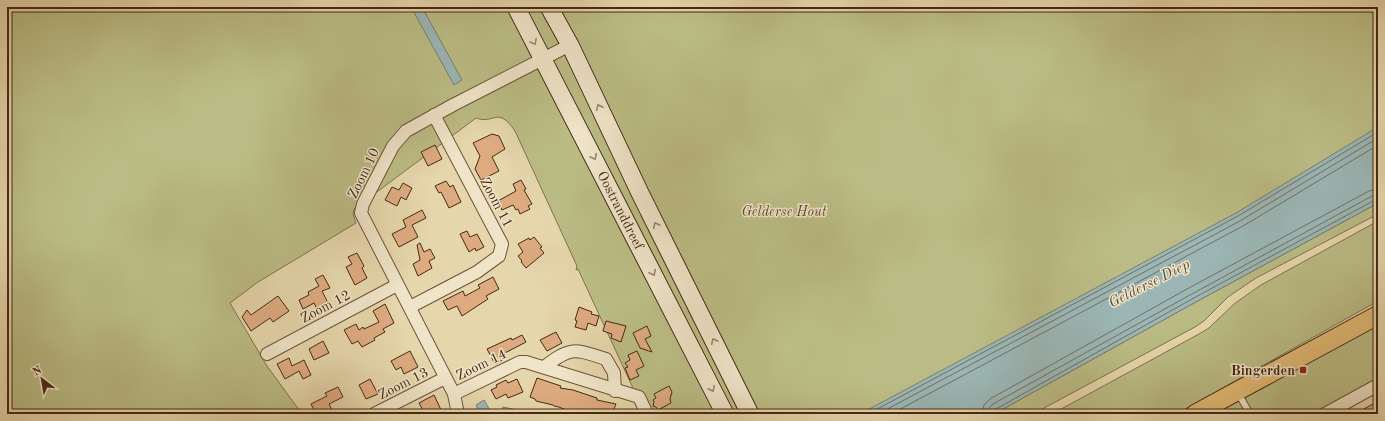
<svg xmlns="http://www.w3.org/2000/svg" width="1385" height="421" viewBox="0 0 1385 421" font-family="'Old Standard TT',serif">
<rect width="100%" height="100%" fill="#e6d6ab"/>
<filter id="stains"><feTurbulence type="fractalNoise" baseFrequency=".005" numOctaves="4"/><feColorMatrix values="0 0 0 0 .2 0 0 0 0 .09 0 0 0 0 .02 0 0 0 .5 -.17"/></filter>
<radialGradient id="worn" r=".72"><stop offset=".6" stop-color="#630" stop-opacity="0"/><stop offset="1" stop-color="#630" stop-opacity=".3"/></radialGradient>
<g fill="#bbbc85" stroke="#80724c">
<path d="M 7,7 L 1378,7 L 1378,134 L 878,414 L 645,414 L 578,269 L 576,270 L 577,266 L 515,131 C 497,105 495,125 476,118 L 354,209 L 353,214 L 356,223 L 258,282 L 230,303 L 267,366 L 302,414 L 7,414 Z"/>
<polygon points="1378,203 1378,214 1256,278 1228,297 1204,321 1195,327 1033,414 994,414 1194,303"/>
<polygon points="1378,221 1378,301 1176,414 1052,414 1199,334 1209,328 1234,304 1261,285"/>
<polygon points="1378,321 1378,380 1315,414 1209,414"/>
</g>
<g fill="#9bb6b5" stroke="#797e75">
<polygon points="411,7 422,7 462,80 454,85"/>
<polygon points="1378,127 1378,203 1194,303 994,414 860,414 1236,213"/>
<polygon points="484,400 492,414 481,414 476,405"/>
<polygon points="503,407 536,414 501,414"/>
</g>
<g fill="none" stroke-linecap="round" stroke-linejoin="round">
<g stroke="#707064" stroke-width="1">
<polyline points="868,414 1238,216 1378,132"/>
<polyline points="878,414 1240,221 1378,138"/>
<polyline points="891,414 1243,226 1378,145"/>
<polyline points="982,414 984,405 990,399 1187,289 1369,191 1378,189"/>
<polyline points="988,414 989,408 993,404 1190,295 1372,196 1378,195"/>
<polyline points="993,414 996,409 1192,299 1375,200 1378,200"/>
</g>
</g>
<g fill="#deab80" stroke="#462914">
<polygon points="492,134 499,136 505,149 492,157 499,171 481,180 475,169 480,156 473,143"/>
<polygon points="435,145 442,159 428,166 421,152"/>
<polygon points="521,180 526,189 524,190 532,204 528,206 530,209 520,214 518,209 516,210 513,205 502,210 498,201 516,191 513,184"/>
<polygon points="446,181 450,187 453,185 461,202 449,208 441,192 439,193 435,186"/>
<polygon points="403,183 412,188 406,200 401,197 397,206 385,200 392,187 399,190"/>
<polygon points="422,210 426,218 412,225 418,237 399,247 392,234 406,227 403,220"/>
<polygon points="467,231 470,237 477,234 484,247 476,251 475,248 469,252 460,234"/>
<polygon points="534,237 542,247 540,248 544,253 526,268 521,262 522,261 518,256 523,252 518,244 529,238 530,240"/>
<polygon points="420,243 424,252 430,249 435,258 429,261 432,268 418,276 413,264 420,260 417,245"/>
<polygon points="357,253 364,266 362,268 367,278 355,285 346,267 352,264 348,257"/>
<polygon points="323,275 330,288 322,291 328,303 317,309 314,303 303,309 299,300 309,295 308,292 319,286 315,279"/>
<polygon points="493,277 499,289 486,296 488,299 462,316 457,306 448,310 443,301 463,291 465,296 480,288 478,285"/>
<polygon points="278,296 289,311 273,322 270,318 251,331 242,317 247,310 251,315"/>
<polygon points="385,304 394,323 383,329 385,332 374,338 375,340 362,347 358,341 352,344 344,330 356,324 359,330 363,327 364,329 379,322 373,311"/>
<polygon points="579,307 592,312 591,314 599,316 596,326 588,323 586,330 575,327 577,321 575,320"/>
<polygon points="606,321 626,326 621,342 611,338 612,334 603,331"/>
<polygon points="647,326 651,336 645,339 652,352 640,348 633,333"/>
<polygon points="556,332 562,343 547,351 540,340"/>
<polygon points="522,335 526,342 503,354 506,358 495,364 487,349 511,338 512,340"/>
<polygon points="323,341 329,353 314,360 309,349"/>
<polygon points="410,351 418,367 404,374 401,367 396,370 391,361"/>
<polygon points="637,351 644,366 636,370 639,376 630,380 625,368 628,367 625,363 630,360 628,355"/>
<polygon points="289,358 292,366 304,360 311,375 303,379 299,371 285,379 277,364"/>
<polygon points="537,378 561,386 560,388 573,390 597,398 597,400 616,404 612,414 575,414 559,407 554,406 553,405 536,401 535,399 530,397"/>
<polygon points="370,379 378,394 366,399 359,385"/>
<polygon points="517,379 523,392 508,398 506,394 496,399 491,390 497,387 496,385 506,380 508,383"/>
<polygon points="669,386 672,392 670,399 671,403 658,410 656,407 653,406 654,402 653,400 656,398 654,394"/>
<polygon points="338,387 343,397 329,404 334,414 316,414 311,404 327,396 325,393"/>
<polygon points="434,395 441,410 434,414 425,414 419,403"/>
<polygon points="1378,401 1378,414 1355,414"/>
</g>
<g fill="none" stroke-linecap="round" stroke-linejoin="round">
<g stroke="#6e543a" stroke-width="8">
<polyline id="service" points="1238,393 1250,414"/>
</g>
<g stroke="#6e543a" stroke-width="14">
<g id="minor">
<polyline points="410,307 477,272 499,256 502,244 434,115"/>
<polyline points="267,354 397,285"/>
<path d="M 544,367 C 572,346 574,349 606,359 L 614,373 L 615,391"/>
<polyline points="454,394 520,362 526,362 639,397 647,414"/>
<polyline points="374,414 445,378"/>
<polyline points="458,414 454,394 361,213 363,204 393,146 406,131 453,105 570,45"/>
<polyline points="1325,414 1378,385"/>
</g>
</g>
<g stroke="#462914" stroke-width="19">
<g id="secondary">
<polyline points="516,7 725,414"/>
<polyline points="549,7 570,45 640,193 750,414"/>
</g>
</g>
<g stroke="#462914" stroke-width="20">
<polyline id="primary" points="1195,414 1378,315"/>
</g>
<use href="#service" stroke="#efe4c8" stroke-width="6"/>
<use href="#minor" stroke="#efe4c8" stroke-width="12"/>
<use href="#secondary" stroke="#efe4c8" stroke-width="17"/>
<use href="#primary" stroke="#e3bb76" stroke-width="18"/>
</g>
<defs><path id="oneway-chevron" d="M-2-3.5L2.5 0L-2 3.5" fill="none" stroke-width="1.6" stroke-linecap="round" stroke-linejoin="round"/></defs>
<g stroke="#9a866e">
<use href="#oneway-chevron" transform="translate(534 42) rotate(62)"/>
<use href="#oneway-chevron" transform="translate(599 107) rotate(-115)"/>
<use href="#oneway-chevron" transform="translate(594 157) rotate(63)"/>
<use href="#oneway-chevron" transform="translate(656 225) rotate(-116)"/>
<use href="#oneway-chevron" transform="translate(653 273) rotate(63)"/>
<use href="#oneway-chevron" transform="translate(714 341) rotate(-116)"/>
<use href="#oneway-chevron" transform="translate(712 389) rotate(63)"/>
</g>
<rect fill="#8f2418" stroke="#efe4c8" stroke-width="1.5" x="1299" y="366" width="8" height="8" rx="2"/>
<g text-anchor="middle" stroke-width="3" stroke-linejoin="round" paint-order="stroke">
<g font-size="14" fill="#462914" stroke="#efe4c8">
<text transform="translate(363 173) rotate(-64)" y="5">Zoom 10</text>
<text transform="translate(497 202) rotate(62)" y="5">Zoom 11</text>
<text transform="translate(621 210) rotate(63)" y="5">Oostranddreef</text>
<text transform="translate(325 306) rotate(-28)" y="5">Zoom 12</text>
<text transform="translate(481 364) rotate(-26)" y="5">Zoom 14</text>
<text transform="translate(403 383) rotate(-27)" y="5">Zoom 13</text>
</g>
<g font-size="14" font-style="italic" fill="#5d462b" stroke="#efe4c8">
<text x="784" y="216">Gelderse Hout</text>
</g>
<g font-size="14" font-weight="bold" fill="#462914" stroke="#efe4c8" text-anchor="end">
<text x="1295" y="375">Bingerden</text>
</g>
<g font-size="15" font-style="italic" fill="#5b4c3c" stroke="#efe4c8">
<text transform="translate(1149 283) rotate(-27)" y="5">Gelderse Diep</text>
</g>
</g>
<rect width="1385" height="421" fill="none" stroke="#e6d6ab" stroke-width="24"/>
<rect x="8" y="8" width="1369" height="405" fill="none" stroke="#462914" stroke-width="2"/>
<rect x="12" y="12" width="1361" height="397" fill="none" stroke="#462914"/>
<g transform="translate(42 379) rotate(329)" stroke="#efe4c8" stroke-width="3" paint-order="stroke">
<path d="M0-3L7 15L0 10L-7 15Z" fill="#462914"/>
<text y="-6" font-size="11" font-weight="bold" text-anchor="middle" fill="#462914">N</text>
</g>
<rect width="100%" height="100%" filter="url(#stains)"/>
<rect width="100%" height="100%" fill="url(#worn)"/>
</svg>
